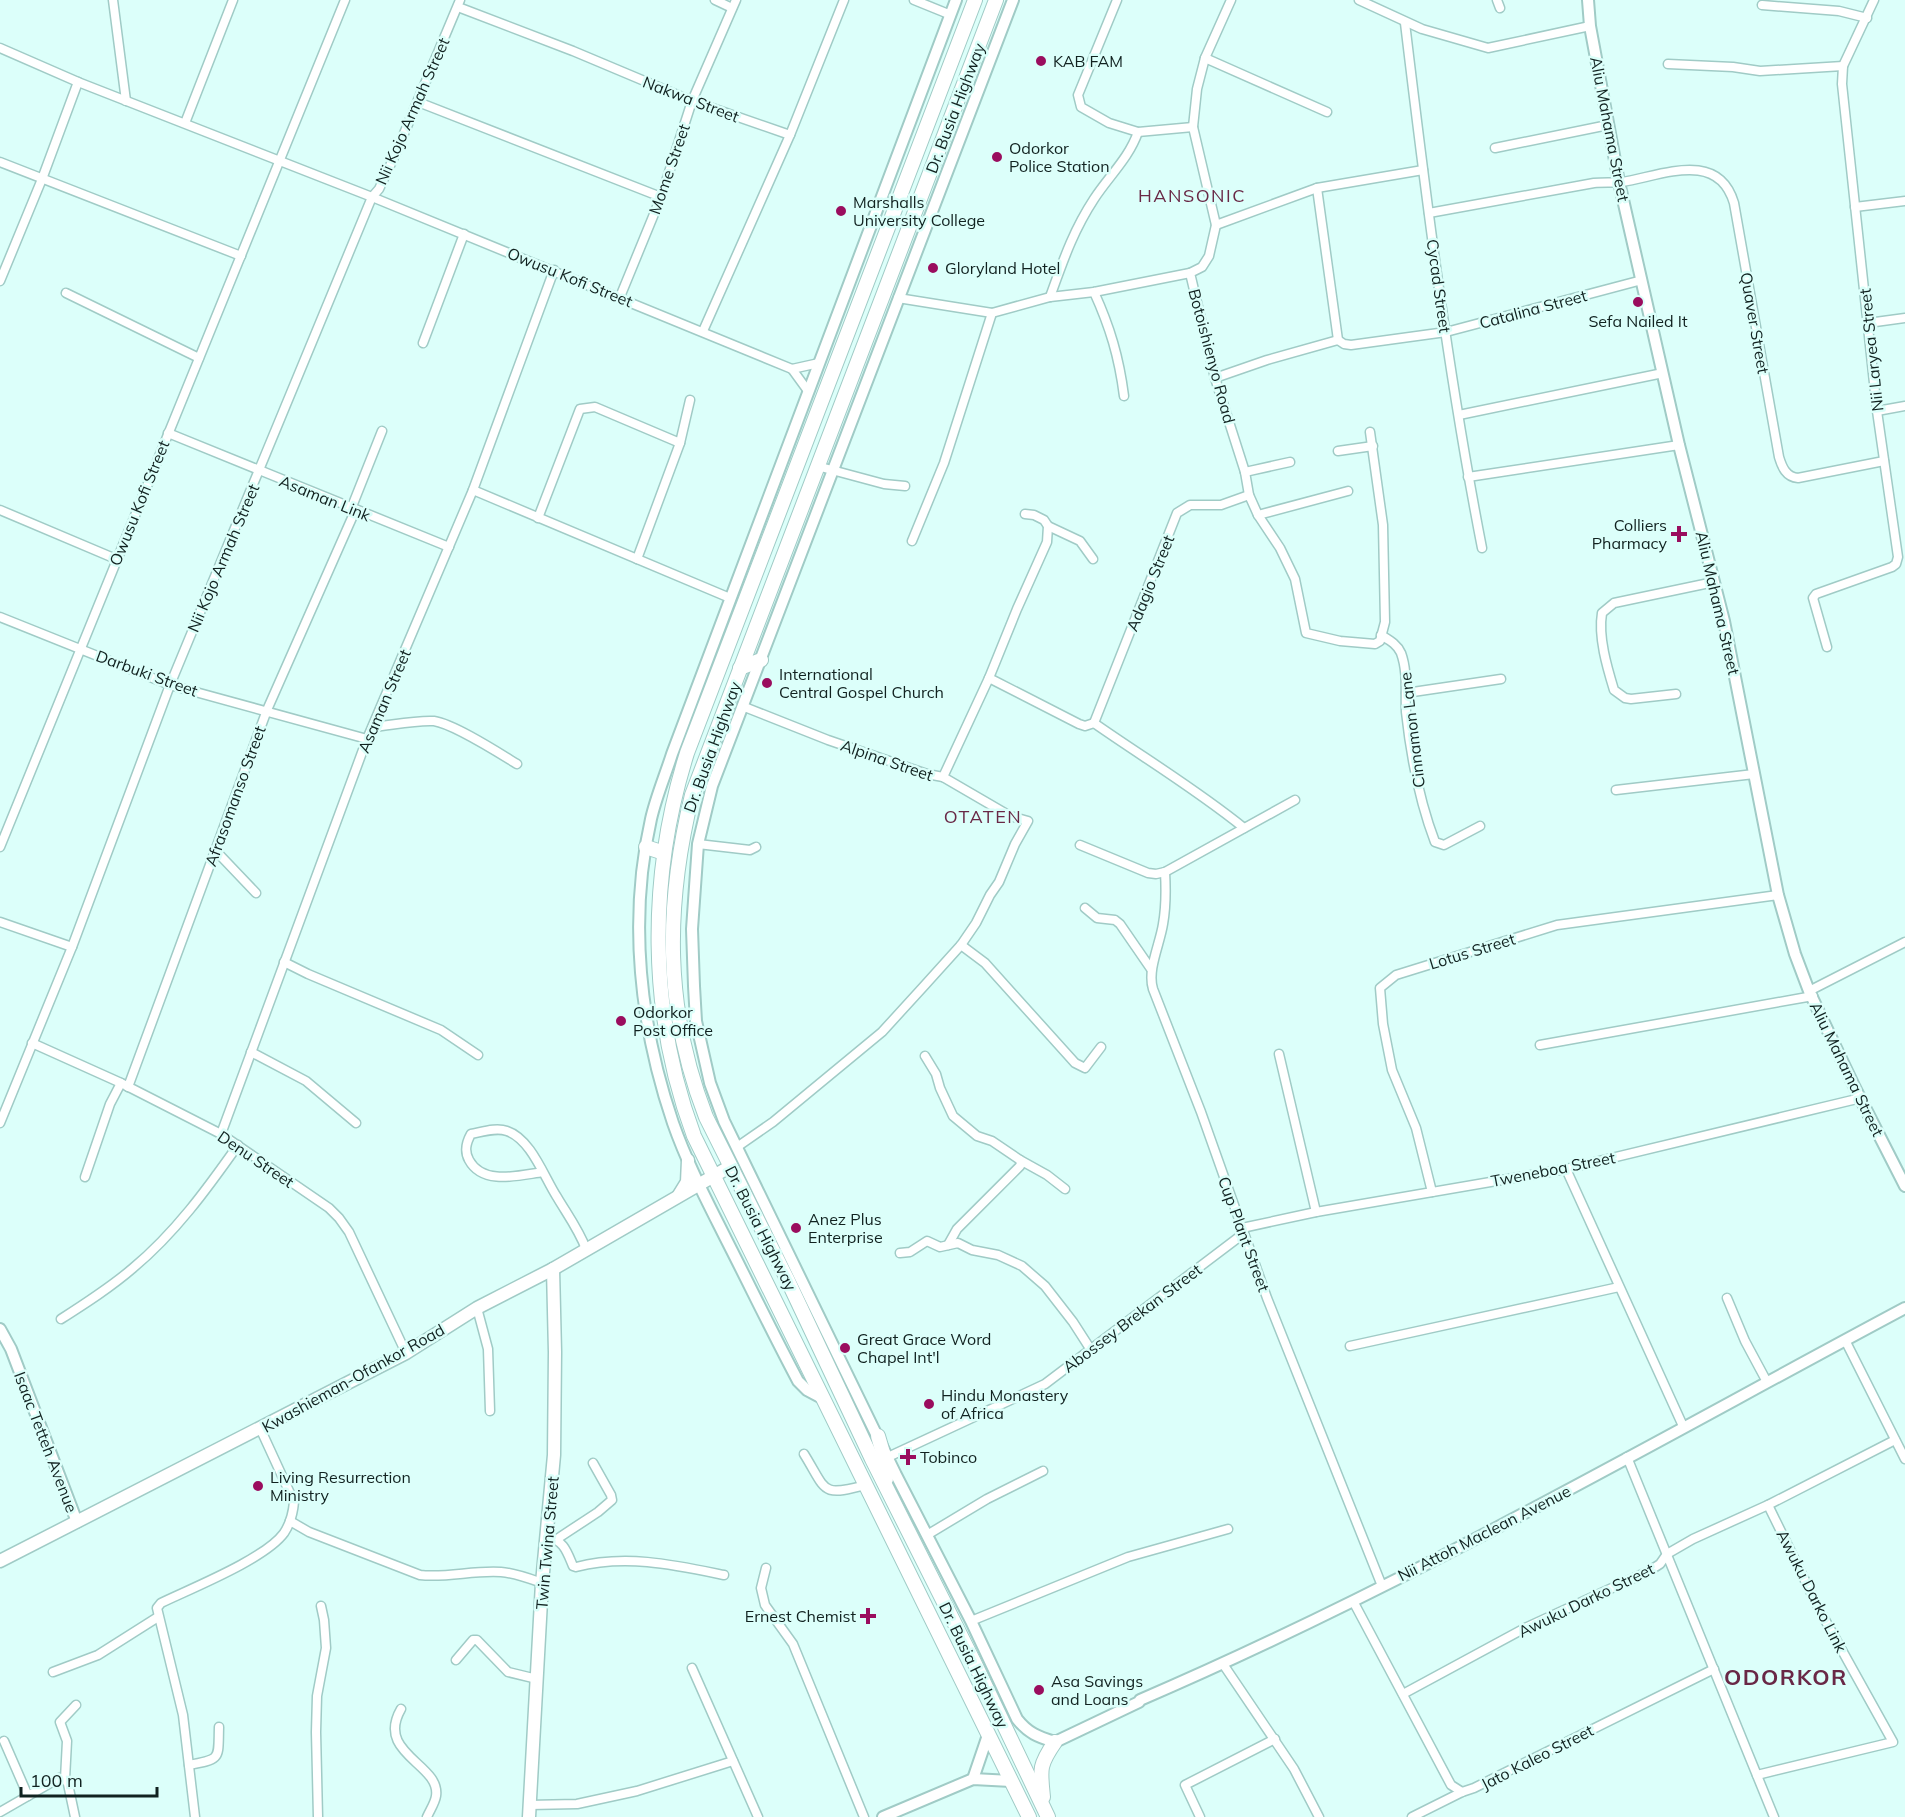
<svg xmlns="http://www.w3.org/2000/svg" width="1905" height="1817" viewBox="0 0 1905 1817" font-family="Mulish,sans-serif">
<rect width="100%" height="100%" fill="#dcfffa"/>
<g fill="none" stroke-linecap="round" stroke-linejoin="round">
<g stroke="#a0cbc6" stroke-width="11">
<g id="minor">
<polyline points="113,0 126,101"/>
<polyline points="715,0 732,8"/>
<polyline points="914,0 951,15"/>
<polyline points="1117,0 1078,95 1081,107 1109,123 1138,132 1193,127"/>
<polyline points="1231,0 1205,58 1197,89 1193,127 1216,225 1209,256 1202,267 1190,273 1215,378 1245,472 1249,495 1258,515 1280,548 1295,579 1306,633 1340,641 1375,644 1380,641 1385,622 1383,525 1370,432"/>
<polyline points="1359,0 1422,29 1488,48 1590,26"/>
<polyline points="1497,0 1500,8"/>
<polyline points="1762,5 1839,11 1867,18"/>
<polyline points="458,7 573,51 692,101 790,135"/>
<path d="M 1405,23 C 1426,198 1448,374 1482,548"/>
<polyline points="0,48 78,82 372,197 792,369 808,391"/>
<polyline points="1205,58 1327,112"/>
<polyline points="1668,64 1733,67 1760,71 1843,66"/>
<polyline points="418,102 661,197"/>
<polyline points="185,123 233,0"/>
<polyline points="1495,148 1608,125"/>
<polyline points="0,162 241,256"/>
<polyline points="1317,188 1338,340"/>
<polyline points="1855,207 1905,201"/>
<path d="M 1429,213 L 1594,183 C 1603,182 1613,183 1622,182 C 1661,176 1718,149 1734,203 L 1779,457 C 1782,467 1786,477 1798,478 L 1884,461"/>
<polyline points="1216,225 1317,188 1423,170"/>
<polyline points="0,281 42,179 78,82"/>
<path d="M 1094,292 C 1110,327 1119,357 1124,396"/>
<polyline points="66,293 199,358"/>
<polyline points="620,297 661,197 692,101 736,0"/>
<path d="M 1050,297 C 1063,261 1073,231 1094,199 C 1109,176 1129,158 1138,132"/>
<polyline points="898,298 992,313 1050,297 1094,292 1190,273"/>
<polyline points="1868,323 1905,318"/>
<polyline points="703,331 790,135 844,0"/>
<polyline points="423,343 464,234"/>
<polyline points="792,369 819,363"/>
<polyline points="1215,378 1267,360 1338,340 1344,344 1351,345 1446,332 1642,280"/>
<polyline points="1877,411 1905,406"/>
<polyline points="1459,415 1663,373"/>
<polyline points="168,433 449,547"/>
<polyline points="1338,451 1373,446"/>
<polyline points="817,466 884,484 905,486"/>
<polyline points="1245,472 1290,462"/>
<polyline points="1468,477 1679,445"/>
<polyline points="473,490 730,598"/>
<polyline points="351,509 382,431"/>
<polyline points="0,510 116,559"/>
<polyline points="1258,515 1348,491"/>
<polyline points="538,518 580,409 595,407 680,443"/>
<polyline points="1048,526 1080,541 1093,559"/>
<polyline points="912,541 944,463 992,313"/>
<polyline points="637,559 680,443 690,400"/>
<polyline points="0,617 170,685 367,739"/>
<path d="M 1381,635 C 1389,640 1397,644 1401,653 C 1408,672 1405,693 1406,712 C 1411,758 1419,800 1435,842 L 1444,845 L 1480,826"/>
<polyline points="1827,647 1813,598 1816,594 1892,567 1896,564 1898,557 1877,411 1842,84 1843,66 1874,0"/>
<polyline points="989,678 1079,724 1085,726 1094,723"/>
<polyline points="1406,693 1501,679"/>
<path d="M 1676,694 L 1631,699 L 1625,698 L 1614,690 C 1607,667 1598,637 1602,613 L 1614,603 L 1714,582"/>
<polyline points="1094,723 1177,513 1190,505 1221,505 1249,495"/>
<path d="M 1094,723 C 1144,758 1196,789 1244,828"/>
<path d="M 374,727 C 393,725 415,720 434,721 C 454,724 499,753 517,764"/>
<polyline points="943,777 989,678 1017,609 1047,542 1048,526 1044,520 1034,515 1025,514"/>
<polyline points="1616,790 1754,774"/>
<polyline points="698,844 750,850 756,847"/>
<polyline points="1080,845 1148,873 1156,874 1165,872 1295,800"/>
<polyline points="0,847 345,0"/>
<polyline points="215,850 256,893"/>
<path d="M 1165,872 C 1166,889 1166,907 1163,924 C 1160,944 1147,970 1153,989 L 1201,1112 L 1267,1298 L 1382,1586"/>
<polyline points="1085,908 1097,918 1115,920 1120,924 1151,969"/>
<polyline points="0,922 72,947"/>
<polyline points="961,945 985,963 1075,1063 1085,1068 1101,1047"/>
<polyline points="284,962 308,974 441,1030 478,1055"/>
<polyline points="1809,991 1905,942"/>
<polyline points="32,1043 121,1083 221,1134 329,1208 339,1218 349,1232 406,1353"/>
<polyline points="1540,1045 1813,996"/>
<polyline points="251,1052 306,1081 356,1123"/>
<polyline points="1279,1054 1316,1212"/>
<polyline points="925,1056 936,1074 940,1088 953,1116 977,1136 992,1141 1020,1160 1021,1163 1020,1166 957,1229 948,1245"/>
<polyline points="128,1087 267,710 355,511"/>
<polyline points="0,1123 72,947 170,685 372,197 379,189 395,155 460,0"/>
<polyline points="221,1134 367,739 473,490 554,270"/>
<polyline points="737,1147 773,1122 882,1032 924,986 961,945 976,923 990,895 999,882 1015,844 1028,821 1010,816 943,777 927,774 828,740 742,706"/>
<polyline points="1020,1160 1047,1175 1065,1189"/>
<polyline points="1566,1169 1683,1426"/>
<path d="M 543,1172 C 520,1175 483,1186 469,1160 C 464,1151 466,1143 471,1134 C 482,1132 496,1127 507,1131 C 531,1139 544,1177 557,1197 C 567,1214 579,1230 586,1249"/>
<polyline points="85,1177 110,1104 121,1083"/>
<polyline points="1432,1192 1416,1128 1392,1070 1383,1024 1380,988 1396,975 1557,925 1778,895"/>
<polyline points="1242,1228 1316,1212 1566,1169 1861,1098"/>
<polyline points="900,1253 910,1252 927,1241 940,1247 958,1243 972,1250 998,1255 1022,1266 1045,1286 1073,1322 1091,1350"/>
<polyline points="1727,1298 1745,1341 1767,1382"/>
<polyline points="477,1308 488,1349 490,1411"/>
<path d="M 61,1319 C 86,1303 111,1287 133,1268 C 175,1233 207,1189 238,1145"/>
<polyline points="1845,1340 1905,1459"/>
<polyline points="1350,1346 1619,1287"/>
<path d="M 804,1454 C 827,1491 820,1497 866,1485"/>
<polyline points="888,1457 1045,1384 1243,1234"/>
<polyline points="1627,1457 1774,1817"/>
<path d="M 290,1521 L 309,1532 L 420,1575 C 447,1578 474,1570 501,1572 C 515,1573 528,1578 542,1583"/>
<polyline points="927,1535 987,1499 1043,1471"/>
<path d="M 547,1537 C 564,1540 567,1552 573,1566 L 576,1567 C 626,1554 675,1565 724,1575"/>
<polyline points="557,1539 598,1512 612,1500 611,1495 593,1463"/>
<polyline points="766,1568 761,1588 765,1605 793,1644 864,1817"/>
<polyline points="1353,1601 1451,1785 1462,1792"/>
<polyline points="971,1621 1128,1557 1228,1529"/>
<polyline points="456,1660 473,1640 477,1640 508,1672 537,1679"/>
<polyline points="1223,1664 1294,1769 1319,1817"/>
<polyline points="692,1668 758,1817"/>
<polyline points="53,1672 98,1655 158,1617"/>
<polyline points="1403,1694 1525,1628 1649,1571 1660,1564 1667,1554 1693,1539 1768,1505 1895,1440"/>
<path d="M 401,1709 C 375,1754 441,1764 436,1796 C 435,1803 430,1810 427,1817"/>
<polyline points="4,1741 28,1796"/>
<path d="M 189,1765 C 222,1759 218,1759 219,1727"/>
<polyline points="1757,1775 1893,1742 1819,1609 1768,1505"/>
<polyline points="65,1779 67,1741 60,1722 76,1705"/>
<polyline points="529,1805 577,1804 637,1791 733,1761"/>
<polyline points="0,1812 59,1778 65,1779 68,1784 75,1817"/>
<path d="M 195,1817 L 183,1715 L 157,1608 L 161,1603 C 192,1588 265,1559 284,1533 C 290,1524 293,1513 294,1502 L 260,1428"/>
<polyline points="318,1817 316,1732 317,1696 326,1648 324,1620 321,1606"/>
<polyline points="1200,1817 1185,1785 1275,1739"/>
<polyline points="1412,1817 1462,1792 1474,1788 1714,1669"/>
</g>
</g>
<g stroke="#a0cbc6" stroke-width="14">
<g id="tertiary">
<path d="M 1013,0 L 712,786 L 698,844 L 692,929 L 694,986 L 696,1021 L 710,1083 L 724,1121 L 896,1475 L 971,1621 L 1017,1719 C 1028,1733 1038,1737 1055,1742 L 1139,1702 L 1140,1700 C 1403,1587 1652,1443 1905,1308"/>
<polyline points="1588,0 1590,26 1619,182 1679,445 1724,621 1778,895 1795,954 1809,991 1855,1088 1905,1186"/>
<polyline points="0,1329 11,1349 77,1522"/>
<path d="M 824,1399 L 807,1390 L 798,1381 C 773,1334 750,1286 726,1239 C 707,1201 687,1163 673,1123 C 640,1026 628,920 651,819 C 656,797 665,776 672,754 L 956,0"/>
<polyline points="973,1779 988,1735"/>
<polyline points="883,1817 973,1779 1011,1781"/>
</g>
</g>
<g stroke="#a0cbc6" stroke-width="15">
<g id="secondary">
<polyline points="679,1195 687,1182 688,1160"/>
<polyline points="0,1561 406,1353 477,1308 553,1269 731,1166"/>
<polyline points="529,1817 542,1583 554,1455 555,1352 553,1269"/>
</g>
</g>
<g stroke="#a0cbc6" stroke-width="16">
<g id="trunk">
<path d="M 975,0 L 687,753 C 648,877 648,1013 694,1136 L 1029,1817"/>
<path d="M 996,0 L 692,795 C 665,906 664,1009 706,1117 L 788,1281 L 872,1459 L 974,1662 L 1048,1817"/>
<polyline points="740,668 761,660"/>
<polyline points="646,847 664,853"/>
<polyline points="878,1436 883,1453 886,1479"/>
<path d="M 1043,1797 C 1040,1769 1039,1765 1055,1742"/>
</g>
</g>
<use href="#minor" stroke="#fff" stroke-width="8"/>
<use href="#tertiary" stroke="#fff" stroke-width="10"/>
<use href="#secondary" stroke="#fff" stroke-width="12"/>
<use href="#trunk" stroke="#fff" stroke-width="14"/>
</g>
<g fill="#9a0d5e" stroke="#dcfffa" stroke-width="2">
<circle cx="1041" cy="61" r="6"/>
<circle cx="997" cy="157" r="6"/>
<circle cx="841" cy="211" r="6"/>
<circle cx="933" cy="268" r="6"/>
<circle cx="1638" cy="302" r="6"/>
<path d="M1676 525h6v6h6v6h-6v6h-6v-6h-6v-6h6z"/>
<circle cx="767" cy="683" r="6"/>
<circle cx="621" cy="1021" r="6"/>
<circle cx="796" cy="1228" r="6"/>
<circle cx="845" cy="1348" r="6"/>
<circle cx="929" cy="1404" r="6"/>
<path d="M905 1448h6v6h6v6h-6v6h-6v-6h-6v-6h6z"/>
<circle cx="258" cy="1486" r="6"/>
<path d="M865 1607h6v6h6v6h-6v6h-6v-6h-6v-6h6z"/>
<circle cx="1039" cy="1690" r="6"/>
</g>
<g text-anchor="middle" stroke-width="5" stroke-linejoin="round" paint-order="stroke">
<g font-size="16" fill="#112220" stroke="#dcfffa" text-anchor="start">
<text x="1053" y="67">KAB FAM</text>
<text x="1009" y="154">Odorkor<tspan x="1009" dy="18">Police Station</tspan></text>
<text x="853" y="208">Marshalls<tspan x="853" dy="18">University College</tspan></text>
<text x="945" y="274">Gloryland Hotel</text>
<text x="1638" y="327" text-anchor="middle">Sefa Nailed It</text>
<text x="1667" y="531" text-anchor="end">Colliers<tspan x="1667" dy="18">Pharmacy</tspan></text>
<text x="779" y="680">International<tspan x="779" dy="18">Central Gospel Church</tspan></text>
<text x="633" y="1018">Odorkor<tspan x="633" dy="18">Post Office</tspan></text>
<text x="808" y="1225">Anez Plus<tspan x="808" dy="18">Enterprise</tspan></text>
<text x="857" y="1345">Great Grace Word<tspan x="857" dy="18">Chapel Int'l</tspan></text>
<text x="941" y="1401">Hindu Monastery<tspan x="941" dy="18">of Africa</tspan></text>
<text x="920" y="1463">Tobinco</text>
<text x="270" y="1483">Living Resurrection<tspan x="270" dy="18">Ministry</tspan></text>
<text x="856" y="1622" text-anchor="end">Ernest Chemist</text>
<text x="1051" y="1687">Asa Savings<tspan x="1051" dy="18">and Loans</tspan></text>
</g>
<g font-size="16" fill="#112220" stroke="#dcfffa">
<text transform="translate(691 99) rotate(21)" y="6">Nakwa Street</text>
<text transform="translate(955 108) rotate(-69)" y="6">Dr. Busia Highway</text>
<text transform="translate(412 111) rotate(-66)" y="6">Nii Kojo Armah Street</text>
<text transform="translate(1610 129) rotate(79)" y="6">Aliu Mahama Street</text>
<text transform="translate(669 169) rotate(-71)" y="6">Mome Street</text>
<text transform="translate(570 277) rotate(22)" y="6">Owusu Kofi Street</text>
<text transform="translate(1439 286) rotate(82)" y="6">Cycad Street</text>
<text transform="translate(1533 309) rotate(-15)" y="6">Catalina Street</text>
<text transform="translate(1755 323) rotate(80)" y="6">Quaver Street</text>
<text transform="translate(1871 350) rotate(-96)" y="6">Nii Laryea Street</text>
<text transform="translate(1212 356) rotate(75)" y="6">Botoishienyo Road</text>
<text transform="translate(325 498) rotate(22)" y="6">Asaman Link</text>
<text transform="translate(139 503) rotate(-68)" y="6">Owusu Kofi Street</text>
<text transform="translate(223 558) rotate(-67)" y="6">Nii Kojo Armah Street</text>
<text transform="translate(1150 583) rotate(-68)" y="6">Adagio Street</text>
<text transform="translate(1718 603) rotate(77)" y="6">Aliu Mahama Street</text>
<text transform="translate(147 673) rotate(20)" y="6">Darbuki Street</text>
<text transform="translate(384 701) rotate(-67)" y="6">Asaman Street</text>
<text transform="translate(1412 730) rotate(-97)" y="6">Cinnamon Lane</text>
<text transform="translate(712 747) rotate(-70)" y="6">Dr. Busia Highway</text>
<text transform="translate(887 760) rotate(19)" y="6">Alpina Street</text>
<text transform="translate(235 796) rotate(-70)" y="6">Afrasomanso Street</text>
<text transform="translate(1472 951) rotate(-17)" y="6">Lotus Street</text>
<text transform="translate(1847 1069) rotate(64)" y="6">Aliu Mahama Street</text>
<text transform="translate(256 1159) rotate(34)" y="6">Denu Street</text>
<text transform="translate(1553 1169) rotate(-11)" y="6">Tweneboa Street</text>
<text transform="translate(761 1228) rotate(63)" y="6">Dr. Busia Highway</text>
<text transform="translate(1244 1234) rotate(70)" y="6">Cup Plant Street</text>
<text transform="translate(1132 1318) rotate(-37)" y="6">Abossey Brekan Street</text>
<text transform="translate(353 1378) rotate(-29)" y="6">Kwashieman-Ofankor Road</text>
<text transform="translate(46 1442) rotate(69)" y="6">Isaac Tetteh Avenue</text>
<text transform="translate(1484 1533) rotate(-27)" y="6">Nii Attoh Maclean Avenue</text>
<text transform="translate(547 1543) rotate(-85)" y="6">Twin Twina Street</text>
<text transform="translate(1812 1591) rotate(63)" y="6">Awuku Darko Link</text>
<text transform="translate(1586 1600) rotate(-26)" y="6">Awuku Darko Street</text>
<text transform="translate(974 1665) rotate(64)" y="6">Dr. Busia Highway</text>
<text transform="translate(1537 1757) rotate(-27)" y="6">Jato Kaleo Street</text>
</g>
<g font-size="18" letter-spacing="1.5" fill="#692846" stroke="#dcfffa">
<text x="1192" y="202">HANSONIC</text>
<text x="983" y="823">OTATEN</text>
</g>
<g font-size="22" font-weight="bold" letter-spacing="1.5" fill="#692846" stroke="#dcfffa">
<text x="1786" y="1685">ODORKOR</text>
</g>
</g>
<path d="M21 1787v9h136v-9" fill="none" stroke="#112220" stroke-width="3"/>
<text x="30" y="1787" font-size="18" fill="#112220" stroke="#dcfffa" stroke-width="4.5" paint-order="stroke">100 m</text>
</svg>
